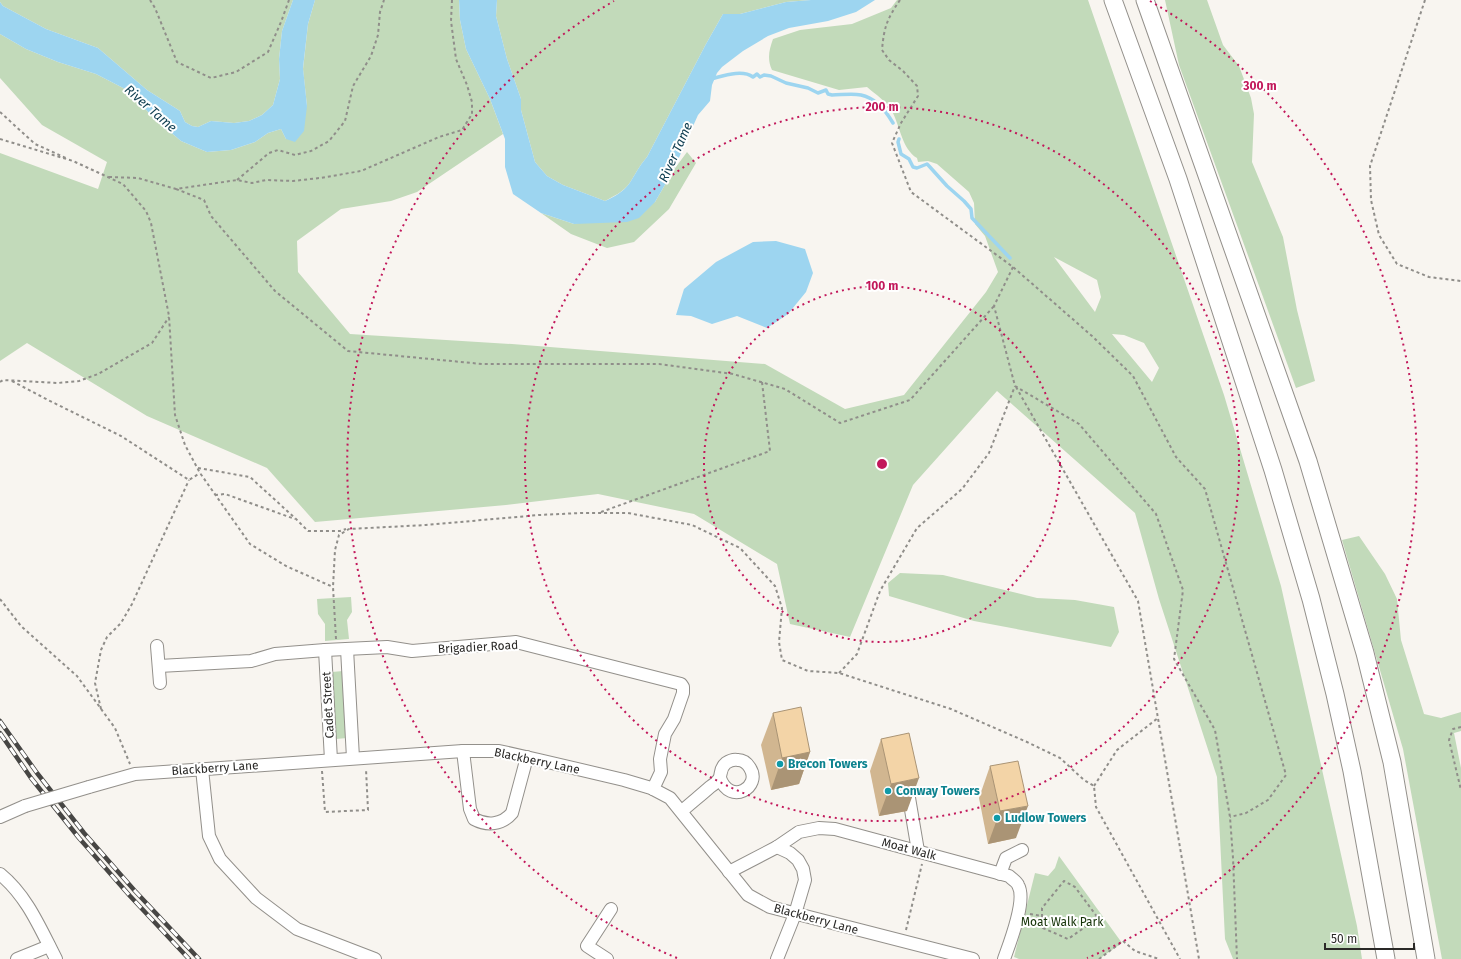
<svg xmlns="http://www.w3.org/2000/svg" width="1461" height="959" viewBox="0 0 1461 959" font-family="'Fira Sans',sans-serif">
<rect width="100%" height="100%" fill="#f8f5f0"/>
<g fill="#c2daba" fill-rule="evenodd">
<polygon points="0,0 293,0 282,31 279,59 280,79 273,105 262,115 249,121 234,123 211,121 198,127 192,126 185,122 180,111 177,109 147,90 98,48 46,29 3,6 0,2"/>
<path d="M 315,0 L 459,0 L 460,20 L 466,49 L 490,99 L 503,134 L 417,192 L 391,201 L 341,209 L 297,241 L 298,272 L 350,334 L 512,344 L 765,364 L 845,409 L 904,395 L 986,292 L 998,272 L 985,236 L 975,224 L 974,203 L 969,192 L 937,164 L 928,161 L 918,162 L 917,158 C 902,149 900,126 892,111 C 888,103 874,93 867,87 L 839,90 L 772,70 C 767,59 769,50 773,39 L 800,30 L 852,24 L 891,8 L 897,0 L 1088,0 L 1224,395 L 1281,586 L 1357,926 L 1362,959 L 1233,959 L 1225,939 L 1217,777 L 1159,599 L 1135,513 L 997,391 L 913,485 L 850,637 L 790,624 L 777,564 L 694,514 L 598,494 L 506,505 L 315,522 L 267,468 L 147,416 L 27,343 L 0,361 L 0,153 L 98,189 L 107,162 L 42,125 L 0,78 L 0,34 L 26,49 L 58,62 L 96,74 L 127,90 L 154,118 L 181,141 L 207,152 L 231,150 L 255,142 L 268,133 L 281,129 L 286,139 L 307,106 L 303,69 L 308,24 ZM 1054,257 L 1097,280 L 1101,297 L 1095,312 ZM 1112,334 L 1124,335 L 1144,343 L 1159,368 L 1152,382 Z"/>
<path d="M 497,0 L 811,0 L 786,2 L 740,14 L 723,14 L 706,44 L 647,157 C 639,166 635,175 629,184 C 623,192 614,196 605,201 L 563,185 L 547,176 L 535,162 L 521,110 L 521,99 L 507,59 L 496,16 Z"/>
<polygon points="1165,0 1207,0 1223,45 1239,66 1251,98 1254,114 1252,162 1283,237 1297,310 1315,381 1296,388 1179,65"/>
<polygon points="687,152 696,163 669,209 634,242 607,248 571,234 541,213 574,224 655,202 673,171"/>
<polygon points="1359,536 1385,574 1397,599 1401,640 1424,714 1441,718 1461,712 1461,731 1454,733 1461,768 1461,959 1442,959 1403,749 1342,540"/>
<polygon points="900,573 943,575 1037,598 1075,600 1114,607 1119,632 1111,647 974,621 889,596 888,583"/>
<polygon points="351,597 352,612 347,620 349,639 325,641 325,624 318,614 317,599"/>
<polygon points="343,671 347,738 336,739 332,672"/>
<polygon points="1059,856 1122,943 1099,959 1019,959 1014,957 1035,873 1048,876 1055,868"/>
</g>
<g fill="#9dd5f0">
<polygon points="293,0 315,0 308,24 303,68 307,106 304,131 295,142 286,139 281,129 268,133 255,142 231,150 207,152 181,141 154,118 127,90 96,74 58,62 26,49 0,34 0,2 3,6 46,29 98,48 147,90 177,109 180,111 185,122 192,126 198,127 211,121 234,123 249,121 262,115 273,105 280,79 279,59 282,31"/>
<path d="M 459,0 L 497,0 L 496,16 L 507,59 L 521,99 L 521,110 L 535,162 L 547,176 L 563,185 L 605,201 C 614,197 623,192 629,184 C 635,175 639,166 647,157 L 706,44 L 723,14 L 740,14 L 786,2 L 811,0 L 875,0 L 856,12 L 828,21 L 789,28 L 768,36 L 743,51 L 722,67 L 717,73 L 712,85 L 710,101 L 698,115 L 673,171 L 655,202 L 639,218 L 627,222 L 574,224 L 541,213 L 513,194 L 505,167 L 505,139 L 490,99 L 466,49 L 460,20 Z"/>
<polygon points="776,241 805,249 813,273 806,292 788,314 767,328 737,316 712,324 691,316 676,315 684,289 716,262 753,242"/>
</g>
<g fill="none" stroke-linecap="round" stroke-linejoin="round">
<g stroke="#9dd5f0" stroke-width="3.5">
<path d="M 711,79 C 723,76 742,69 753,77 L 757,74 L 760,77 L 764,75 L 771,76 L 786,83 L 808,88 L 818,93 L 826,90 L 828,94 L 832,95 C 841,95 852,93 861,95 C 876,98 886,111 893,123"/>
<polyline points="899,139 898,142 901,154 909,159 913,167 917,168 927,164 929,166 947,186 964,201 971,209 972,218 1010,258"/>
</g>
<g stroke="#93908b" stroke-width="14">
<g id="minor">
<polyline points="157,646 160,683"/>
<polyline points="347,649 353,758"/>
<polyline points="325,650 331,760"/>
<polyline points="159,666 251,661 275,654 325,650 387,647 412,651 516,642 681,684 683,687 683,693 674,719 665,734 660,759 661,772 653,789"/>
<path d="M 463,751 L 470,809 L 474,819 C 487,826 502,825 512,813 L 527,757"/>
<polyline points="202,769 209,836 220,859 256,898 297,929 375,959"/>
<polyline points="907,786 918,851"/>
<polyline points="89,787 135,774 463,751 499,751 539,760 624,780 651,788 670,798 748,895 770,907 973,959"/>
<path d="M 682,811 C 691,803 701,795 710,787 C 713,785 717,782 719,779 C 722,774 719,769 726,763 C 729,761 734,759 738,760 C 743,760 747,763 750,768 C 762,787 730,806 720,778"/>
<polyline points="0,817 25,806"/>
<polyline points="777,847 790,853 798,860 803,869 805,880 795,914 777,959"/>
<path d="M 729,872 L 777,847 L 799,832 L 819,828 L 835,829 L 1009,876 C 1012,879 1017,882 1018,885 C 1027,900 1010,942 1004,959"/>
<path d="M 0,874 C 27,896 40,928 56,959"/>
<polyline points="1000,874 1006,858 1022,850"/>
<polyline points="17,959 49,946"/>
<polyline points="607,959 587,946 611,909"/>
</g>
</g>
<g stroke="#93908b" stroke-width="19">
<g id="highway">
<polyline points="1113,0 1178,179 1273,470 1311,599 1335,694 1352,771 1386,959"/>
<polyline points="1145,0 1308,461 1365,653 1392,762 1426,959"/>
</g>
</g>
<g stroke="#908e8a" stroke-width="2" stroke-dasharray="3 3" stroke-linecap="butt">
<polyline points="150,0 155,8 177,62 211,78 236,72 268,52 281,22 289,0"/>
<path d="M 900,0 C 887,19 884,27 882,50 L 889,60 L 903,71 L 917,86 L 918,96 L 901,123 L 892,143 L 911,192 L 1013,267 L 1092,336 L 1133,376 L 1176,457 L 1205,489 L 1286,775 L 1268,800 L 1246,813 L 1230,817"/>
<polyline points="1425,0 1370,166 1371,200 1379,235 1397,264 1429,277 1461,281"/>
<polyline points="0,112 35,144 66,158"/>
<polyline points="0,139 73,161 123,184 146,211 151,223 169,316 175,415 185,445 200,473 250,544 286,566 333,587"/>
<polyline points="109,177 138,178 176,189 237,180 252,183 266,180 293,181 320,178 361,171 439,137 462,130 472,114 472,102 467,85 456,59 451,21 452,0"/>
<polyline points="237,180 269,153 278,150 295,155 311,151 329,141 345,121 353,86 371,56 378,35 380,12 384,0"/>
<polyline points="176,189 204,200 211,216 275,291 348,351 482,364 659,364 733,374 785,389 840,423 910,400 994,306"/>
<polyline points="1013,267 994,306 1015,386 1079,424 1156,514 1183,590 1174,659 1215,730 1230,817 1233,858 1237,959"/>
<polyline points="12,381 48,400 121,436 189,480 200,473"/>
<polyline points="0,382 3,380 58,383 79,381 98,374 152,343 169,317"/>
<polyline points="1016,387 1138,601 1199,959"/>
<polyline points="198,468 250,477 296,519 308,531 340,531 346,529"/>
<polyline points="215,495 225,494 295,519"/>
<polyline points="601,512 770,451 762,382"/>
<polyline points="0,599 21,626 77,676 115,728 130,764"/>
<polyline points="336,639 333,587 335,550 339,535 349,529 426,525 539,515 581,513 628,513 692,525 740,548 775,586 782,608 779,642 782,660 808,671 839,673 951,709 1027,742 1060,758 1084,780 1094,786 1096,807 1180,959"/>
<polyline points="839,673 857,654 880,591 917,528 962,489 989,453 1015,386"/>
<polyline points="101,709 95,683 101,650 107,637 121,623 132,604 189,480"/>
<polyline points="1461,727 1453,729 1449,740 1461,790"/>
<polyline points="322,771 325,812 368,810 366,769"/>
<polyline points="1094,786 1117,750 1158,718"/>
<polyline points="1030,914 1042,916 1043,928 1068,939 1098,918 1075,887 1064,881 1042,908 1042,916"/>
<polyline points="906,930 922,864"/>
<polyline points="1099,959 1123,941 1135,951 1159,959"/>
</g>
<use href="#minor" stroke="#fff" stroke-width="12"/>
<use href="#highway" stroke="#fff" stroke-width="17"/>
<g stroke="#474644" stroke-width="4.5">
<g id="rail">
<polyline points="0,721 37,773 84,833 135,891 199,959"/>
<polyline points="0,733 31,778 79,838 130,896 189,959"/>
</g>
</g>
<use href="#rail" stroke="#fff" stroke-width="3" stroke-dasharray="9" stroke-linecap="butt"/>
<g stroke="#93908b" stroke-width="14" stroke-linecap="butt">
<polyline id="minor-bridge" points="25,806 89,787"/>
</g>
<use href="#minor-bridge" stroke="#fff" stroke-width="12"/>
</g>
<g fill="#d1b690">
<polygon points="773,713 810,752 799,784 771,790 761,745"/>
<polygon points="881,739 907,811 879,816 870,771"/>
<polygon points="990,766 1016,838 988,844 979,798"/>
</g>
<g fill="#aa9475">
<polygon points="810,752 799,784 771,790 782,758"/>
<polygon points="919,778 907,811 879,816 891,784"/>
<polygon points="1028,806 1016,838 988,844 1000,811"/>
</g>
<g fill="#f3d4a7" stroke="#aa9475">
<polygon points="801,707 810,752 782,758 773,713"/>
<polygon points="909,733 919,778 891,784 881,739"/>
<polygon points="1018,761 1028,806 1000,811 990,766"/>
</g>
<g fill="none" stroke="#c2185b" stroke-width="2" stroke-dasharray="2 4">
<circle cx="882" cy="464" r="178"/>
<circle cx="882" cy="464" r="357"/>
<path d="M677 958A535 535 0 0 1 614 1M1150 1A535 535 0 0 1 1087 958"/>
</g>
<g fill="#0f9aa8" stroke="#fff" stroke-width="1.5">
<circle cx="780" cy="764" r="4"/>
<circle cx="888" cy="791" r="4"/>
<circle cx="997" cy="818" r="4"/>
</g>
<g text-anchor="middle" stroke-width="4" stroke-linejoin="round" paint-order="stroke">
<g font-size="12" fill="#2a2927" stroke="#fff">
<text transform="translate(478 647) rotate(-3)" y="4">Brigadier Road</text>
<text transform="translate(328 705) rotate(-93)" y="4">Cadet Street</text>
<text transform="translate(537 761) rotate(12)" y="4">Blackberry Lane</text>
<text transform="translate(215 768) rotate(-4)" y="4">Blackberry Lane</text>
<text transform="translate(909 849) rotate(15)" y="4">Moat Walk</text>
<text transform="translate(816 919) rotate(15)" y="4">Blackberry Lane</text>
</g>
<g font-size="12" font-weight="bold" fill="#0d838f" stroke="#fff" text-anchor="start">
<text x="788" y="768">Brecon Towers</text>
<text x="896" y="795">Conway Towers</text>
<text x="1005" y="822">Ludlow Towers</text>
</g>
<g font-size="12" fill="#133105" stroke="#fff">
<text x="1062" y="926">Moat Walk Park</text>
</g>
<g font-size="13" font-style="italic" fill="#124053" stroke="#fff">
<text transform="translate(151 108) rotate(41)" y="5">River Tame</text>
<text transform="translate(675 152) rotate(-66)" y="5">River Tame</text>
</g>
</g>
<circle cx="882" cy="464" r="6" fill="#c2185b" stroke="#fff" stroke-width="2"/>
<g font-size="12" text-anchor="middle" font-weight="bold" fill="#c2185b" stroke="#fff" stroke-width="4" stroke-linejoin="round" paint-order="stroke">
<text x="1260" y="90">300 m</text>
<text x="882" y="111">200 m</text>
<text x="882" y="290">100 m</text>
</g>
<path d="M1325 943v6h89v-6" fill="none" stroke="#2a2927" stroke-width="2"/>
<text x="1331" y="943" font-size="12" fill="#2a2927" stroke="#ffffff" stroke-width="3" paint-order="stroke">50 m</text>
</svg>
